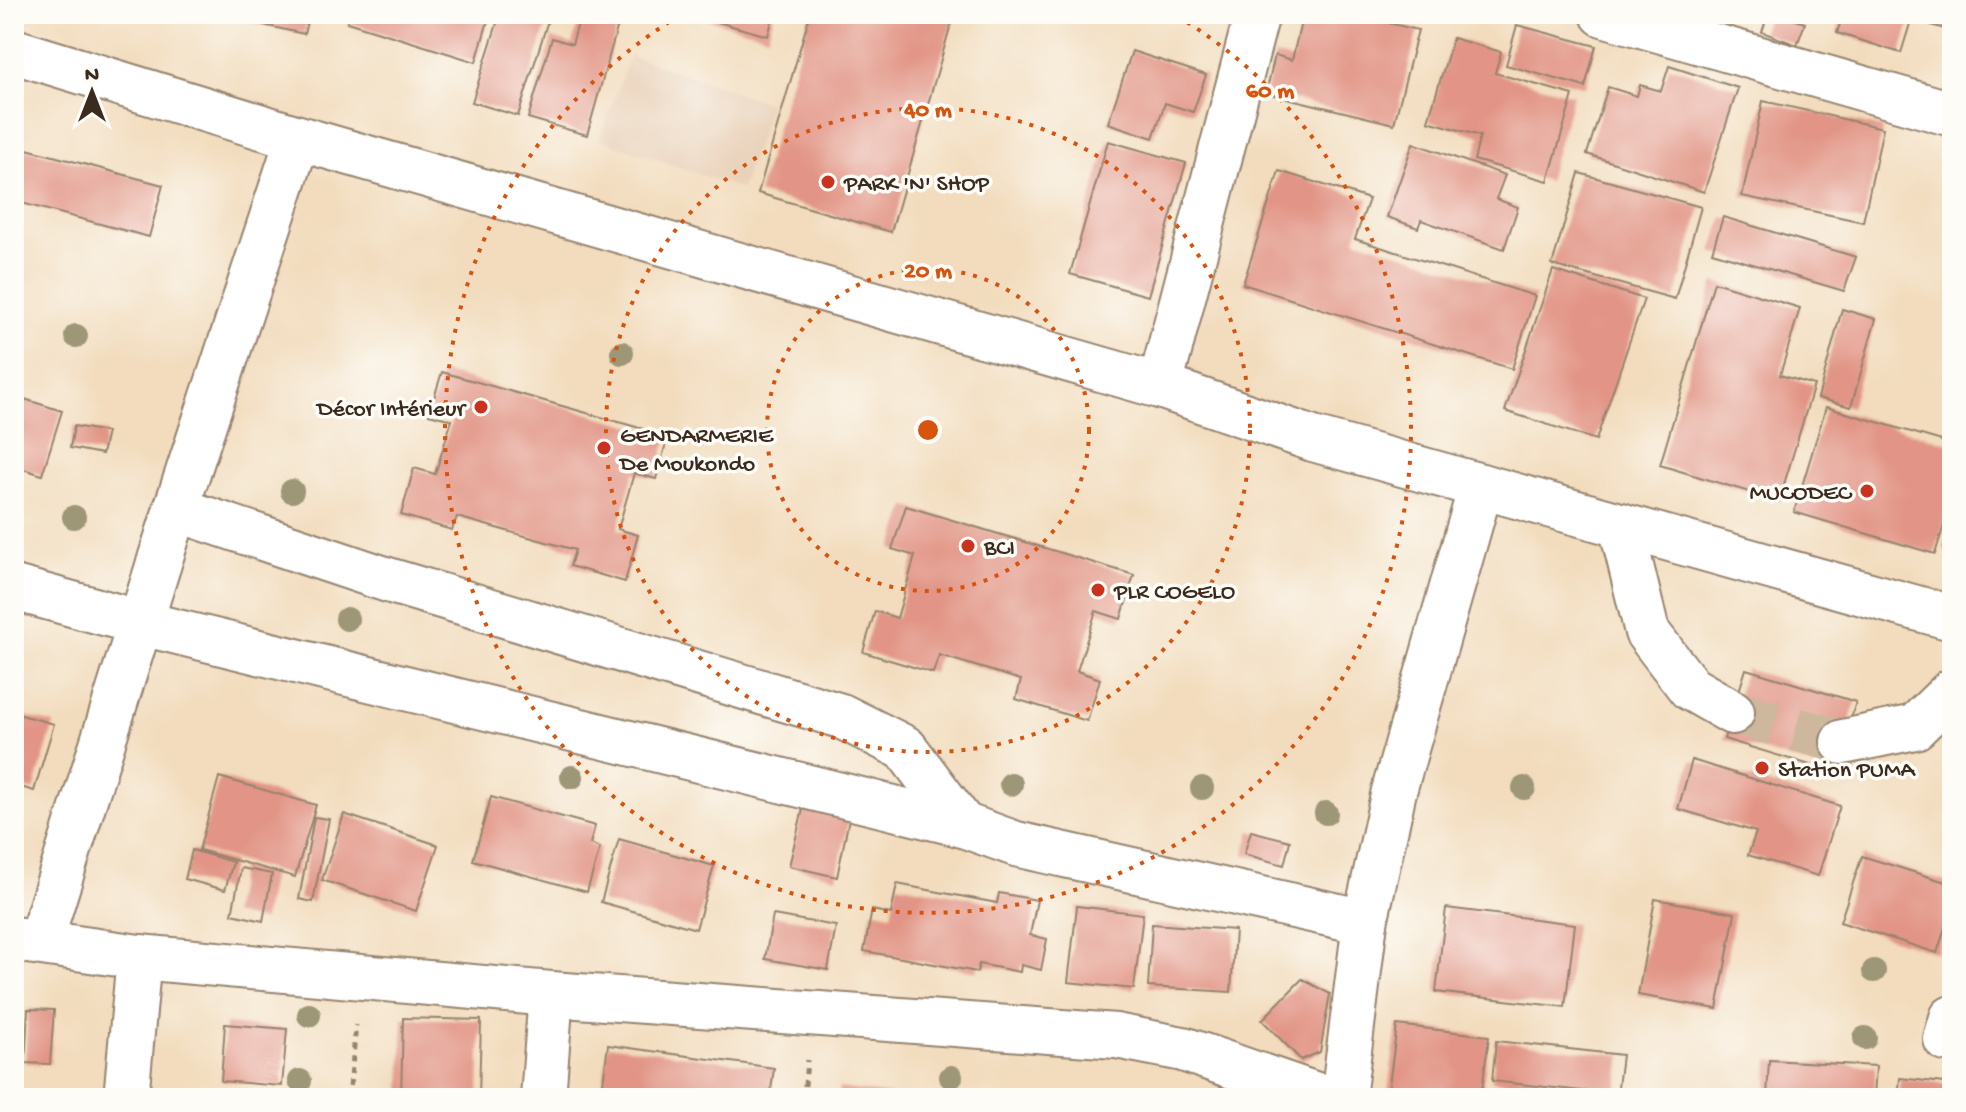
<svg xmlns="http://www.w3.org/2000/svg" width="1966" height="1112" viewBox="0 0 1966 1112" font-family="'Gochi Hand',sans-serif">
<rect width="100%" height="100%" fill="#fdfcf7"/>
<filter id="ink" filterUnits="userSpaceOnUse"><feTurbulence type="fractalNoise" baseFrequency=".0125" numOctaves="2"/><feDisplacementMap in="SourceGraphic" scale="16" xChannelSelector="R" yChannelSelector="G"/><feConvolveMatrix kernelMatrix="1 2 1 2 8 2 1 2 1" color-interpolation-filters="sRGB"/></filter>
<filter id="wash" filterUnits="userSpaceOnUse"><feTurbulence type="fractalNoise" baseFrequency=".006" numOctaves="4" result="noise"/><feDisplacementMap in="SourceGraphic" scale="32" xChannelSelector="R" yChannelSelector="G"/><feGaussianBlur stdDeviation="1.8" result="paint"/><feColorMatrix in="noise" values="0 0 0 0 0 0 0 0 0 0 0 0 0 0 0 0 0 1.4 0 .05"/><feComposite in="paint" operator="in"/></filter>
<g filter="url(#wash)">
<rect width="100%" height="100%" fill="#f2dcbd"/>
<polygon fill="#e8cfb6" points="630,55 771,104 741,189 600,139"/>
<g id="blocks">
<g fill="#e29586">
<polygon points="251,14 309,14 304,34 250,22"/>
<polygon points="350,14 490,14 476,62 347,22"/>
<polygon points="500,14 550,14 518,116 472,102"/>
<polygon points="581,14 621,14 587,135 528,118 552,38 572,44"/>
<polygon points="689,14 774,14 768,36"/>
<polygon points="810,14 954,14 891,232 758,193"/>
<polygon points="1303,14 1351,14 1418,30 1394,124 1266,93 1275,55 1292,60"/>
<polygon points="1768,14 1778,14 1805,23 1797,45 1762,32"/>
<polygon points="1843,14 1913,14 1901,53 1837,33"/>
<polygon points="1934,14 1952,14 1952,31 1931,25"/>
<polygon points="1517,25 1596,46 1585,87 1506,65"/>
<polygon points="1453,38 1501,52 1495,73 1573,95 1548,181 1474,160 1480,136 1428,121"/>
<polygon points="1132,51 1206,75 1193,112 1165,103 1153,138 1108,123"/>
<polygon points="1669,66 1738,88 1704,192 1587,154 1608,87 1637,96 1640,85 1661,91"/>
<polygon points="1763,101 1883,128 1863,222 1742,196"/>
<polygon points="1108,141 1186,163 1148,296 1070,274"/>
<polygon points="1413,143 1505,175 1496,199 1518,207 1504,249 1421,220 1418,228 1387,217"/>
<polygon points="23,148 163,185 149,237 14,201 14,182"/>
<polygon points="1279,171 1369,199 1355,239 1535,296 1512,369 1243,284"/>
<polygon points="1579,173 1701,207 1675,299 1552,265"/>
<polygon points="1723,217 1856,257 1844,291 1712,252"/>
<polygon points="1553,270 1644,299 1596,440 1505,411"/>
<polygon points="1714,282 1800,308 1780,375 1814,385 1779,501 1660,465"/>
<polygon points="1842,309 1876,319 1851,407 1818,398"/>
<polygon points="442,372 668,436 656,479 634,473 618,529 638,535 625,582 570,566 575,550 457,517 452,530 401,515 414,468 435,474 452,420 429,414"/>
<polygon points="21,398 62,411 42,475 14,466 14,421"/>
<polygon points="1826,407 1952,444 1952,499 1935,554 1794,512"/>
<polygon points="74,426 107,432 102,454 70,448"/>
<polygon points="906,506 1134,575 1121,619 1096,611 1077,671 1100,679 1087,721 1016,699 1021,680 939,655 933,673 863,652 875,611 897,618 915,556 892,549"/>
<polygon points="1951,525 1952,526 1952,551 1944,549"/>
<polygon points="1746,669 1856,702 1833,772 1724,739"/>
<polygon points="14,713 54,724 34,791 14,785"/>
<polygon points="1692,760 1840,806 1818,876 1748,855 1756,832 1678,809"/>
<polygon points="219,777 316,805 295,877 199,850"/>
<polygon points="491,797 595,826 590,844 600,848 587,892 473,860"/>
<polygon points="803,809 849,819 837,877 789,866"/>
<polygon points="344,814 438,845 416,911 322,880"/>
<polygon points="314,817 329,819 313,902 299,899"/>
<polygon points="1251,831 1290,841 1284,865 1244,854"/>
<polygon points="619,839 714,866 696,929 601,902"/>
<polygon points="192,850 233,862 225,890 185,879"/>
<polygon points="1862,856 1952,884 1952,906 1937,953 1840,922"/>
<polygon points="241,868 272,874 263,921 232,914"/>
<polygon points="897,884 997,903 999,893 1037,900 1030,935 1047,939 1041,970 1021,965 1020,972 979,964 977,972 864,951 872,910 891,914"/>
<polygon points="1655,899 1735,913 1717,1009 1638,995"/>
<polygon points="1077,906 1143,914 1134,989 1068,982"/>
<polygon points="1446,908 1575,924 1565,1007 1436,992"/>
<polygon points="773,915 836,926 828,970 765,959"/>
<polygon points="1152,924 1235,930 1231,992 1148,987"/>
<polygon points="1302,979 1330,994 1320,1052 1301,1060 1262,1020"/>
<polygon points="28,1009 54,1010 50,1064 25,1063"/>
<polygon points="403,1018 481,1020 479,1098 401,1098"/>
<polygon points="225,1024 287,1029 282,1086 221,1081"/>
<polygon points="1397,1025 1489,1036 1481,1098 1427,1098 1388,1093"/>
<polygon points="1496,1041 1622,1055 1617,1095 1492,1081"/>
<polygon points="608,1045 774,1068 770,1098 601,1098"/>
<polygon points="1769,1060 1876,1066 1874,1098 1767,1098"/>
<polygon points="1900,1078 1952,1084 1952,1098 1898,1098"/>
<polygon points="839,1088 900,1096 900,1098 837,1098"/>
</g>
</g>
</g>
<g filter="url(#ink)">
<use href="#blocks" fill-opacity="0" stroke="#96836e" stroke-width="2"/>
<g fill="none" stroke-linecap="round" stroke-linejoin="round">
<polyline stroke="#cdb89d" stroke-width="44" stroke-dasharray="44 22" stroke-linecap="butt" points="1732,712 1843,742"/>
<g stroke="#96836e" stroke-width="48">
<g id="minor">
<polyline points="1603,14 1952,114"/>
<polyline points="1160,386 1257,14"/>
<polyline points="176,509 388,580 841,716 905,748 963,825"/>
<polyline points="1621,525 1647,632 1690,688 1732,712"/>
<polyline points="14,588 141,623 963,825 1016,844 1365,922"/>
<polyline points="1843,742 1915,727 1952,691"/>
<polyline points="14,939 139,957 551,994 1116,1036 1183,1049 1325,1098"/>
<polyline points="40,942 176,509 298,138"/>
<polyline points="1946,1039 1952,1018"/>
<polyline points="126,1098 139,957"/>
<polyline points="543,1098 551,994"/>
<polyline points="1343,1098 1365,922 1394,791 1481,486"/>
</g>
</g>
<g stroke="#96836e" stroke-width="48">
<polyline id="major" points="14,51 298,138 1160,386 1313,439 1952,618"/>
</g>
<g stroke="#96836e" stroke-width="5" stroke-dasharray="6 6" stroke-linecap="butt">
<polyline points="349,1098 356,1025"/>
<polyline points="804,1098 807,1060"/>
</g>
<use href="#minor" stroke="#fff" stroke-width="44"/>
<use href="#major" stroke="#fff" stroke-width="44"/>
</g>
<g fill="#9d9778">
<circle cx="76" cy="336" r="12"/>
<circle cx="622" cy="353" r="12"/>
<circle cx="292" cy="491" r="12"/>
<circle cx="74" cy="517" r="12"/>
<circle cx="347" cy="619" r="12"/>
<circle cx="572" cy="777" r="12"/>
<circle cx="1011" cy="784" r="12"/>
<circle cx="1202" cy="788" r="12"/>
<circle cx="1524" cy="788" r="12"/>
<circle cx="1326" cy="813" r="12"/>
<circle cx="1874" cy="971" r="12"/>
<circle cx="309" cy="1015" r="12"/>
<circle cx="1865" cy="1038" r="12"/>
<circle cx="951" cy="1077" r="12"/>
<circle cx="300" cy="1081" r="12"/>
</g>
</g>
<g fill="none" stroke="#d7540e" stroke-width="4" stroke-dasharray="4 8">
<circle cx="928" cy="430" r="161"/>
<circle cx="928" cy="430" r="322"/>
<path d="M1177 16A483 483 0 1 1 679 16"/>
</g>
<g fill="#c8321e" stroke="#fdfcf7" stroke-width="3">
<circle cx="828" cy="182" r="8"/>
<circle cx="481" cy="407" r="8"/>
<circle cx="604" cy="448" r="8"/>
<circle cx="1867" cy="491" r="8"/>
<circle cx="968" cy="546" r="8"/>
<circle cx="1098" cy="590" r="8"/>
<circle cx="1762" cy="768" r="8"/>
</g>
<g text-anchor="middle" stroke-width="7" stroke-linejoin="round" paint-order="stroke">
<g font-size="24" fill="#3b2a1e" stroke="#fdfcf7" text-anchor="start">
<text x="844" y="190">PARK 'N' SHOP</text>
<text x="465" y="415" text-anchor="end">Décor Intérieur</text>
<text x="620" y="442">GENDARMERIE<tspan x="620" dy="28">De Moukondo</tspan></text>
<text x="1851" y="499" text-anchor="end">MUCODEC</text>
<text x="984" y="554">BCI</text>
<text x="1114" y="598">PLR COGELO</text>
<text x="1778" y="776">Station PUMA</text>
</g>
</g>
<circle cx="928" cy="430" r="12" fill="#d7540e" stroke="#fdfcf7" stroke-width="4"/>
<g font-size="24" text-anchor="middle" font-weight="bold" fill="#d7540e" stroke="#fdfcf7" stroke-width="7" stroke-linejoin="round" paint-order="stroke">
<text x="1270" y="97">60 m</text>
<text x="928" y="116">40 m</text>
<text x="928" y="277">20 m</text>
</g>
<rect width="1966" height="1112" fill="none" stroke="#fdfcf7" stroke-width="48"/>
<g transform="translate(92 92)" stroke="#fdfcf7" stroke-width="6" paint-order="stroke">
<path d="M0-6L14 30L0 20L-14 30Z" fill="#3b2a1e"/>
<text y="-12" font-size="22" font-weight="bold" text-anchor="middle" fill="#3b2a1e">N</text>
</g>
</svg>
